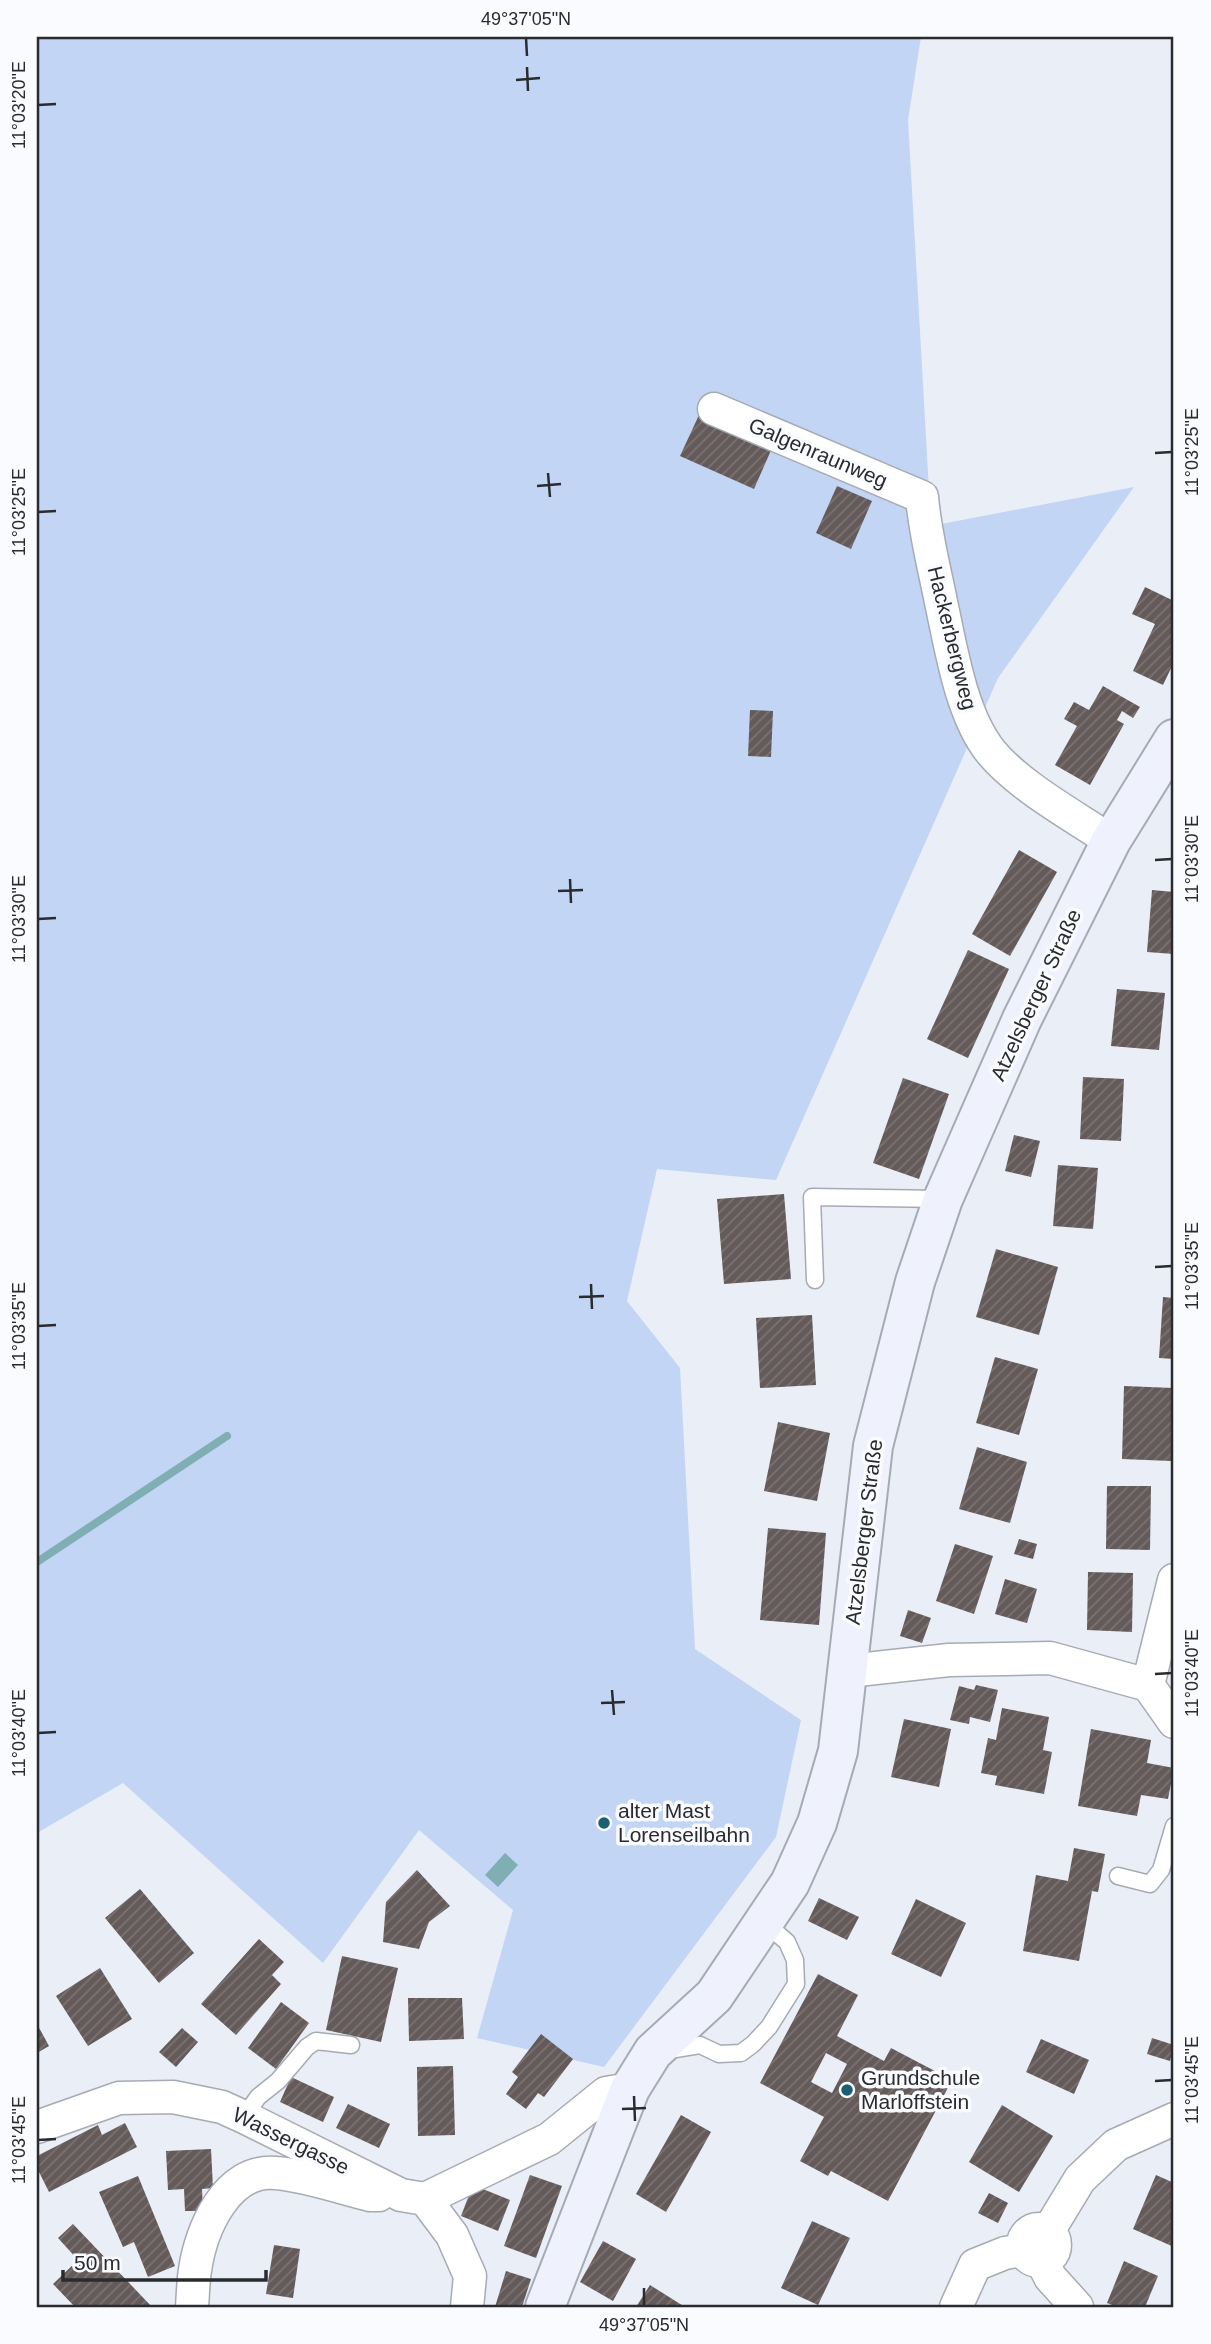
<svg xmlns="http://www.w3.org/2000/svg" width="1211" height="2344" viewBox="0 0 1211 2344" font-family="Helvetica,sans-serif">
<defs>
<pattern id="building-hatch" width="6" height="6" patternUnits="userSpaceOnUse" patternTransform="scale(1.75)"><rect width="6" height="6" fill="#645a59"/><path d="M-1 1l2-2M0 6l6-6M5 7l2-2" fill="none" stroke="#7b7373"/></pattern>
</defs>
<rect width="100%" height="100%" fill="#e9eef7"/>
<polygon fill="#c2d5f4" points="37,37 921,37 908,120 931,526 1134,487 998,678 776,1180 657,1169 627,1301 680,1368 695,1649 801,1720 776,1837 604,2067 477,2038 513,1910 419,1830 323,1963 123,1783 37,1833"/>
<polygon fill="#7fafb3" points="505,1853 518,1865 498,1887 485,1875"/>
<g fill="none" stroke-linecap="round" stroke-linejoin="round">
<polyline stroke="#7fafb3" stroke-width="8" points="37,1562 227,1436"/>
</g>
<g fill="url(#building-hatch)" fill-rule="evenodd">
<polygon points="699,415 772,448 754,489 680,456"/>
<polygon points="837,486 872,501 851,549 816,533"/>
<polygon points="1145,587 1174,601 1174,662 1163,685 1133,671 1155,624 1132,614"/>
<polygon points="1103,686 1140,707 1133,718 1122,711 1117,720 1124,724 1090,785 1055,765 1077,726 1064,719 1074,702 1089,710"/>
<polygon points="750,710 773,711 771,757 748,756"/>
<polygon points="1019,850 1057,872 1010,956 972,934"/>
<polygon points="1152,890 1174,892 1174,954 1147,952"/>
<polygon points="968,950 1009,969 968,1058 927,1039"/>
<polygon points="1117,989 1165,993 1159,1050 1111,1046"/>
<polygon points="1083,1077 1124,1079 1121,1141 1080,1139"/>
<polygon points="903,1078 949,1094 919,1179 873,1163"/>
<polygon points="1014,1135 1040,1141 1031,1177 1005,1171"/>
<polygon points="1058,1165 1098,1168 1093,1229 1053,1226"/>
<polygon points="784,1194 791,1279 724,1284 717,1199"/>
<polygon points="996,1249 1058,1267 1039,1335 976,1317"/>
<polygon points="1163,1297 1174,1298 1174,1359 1159,1358"/>
<polygon points="812,1315 816,1385 760,1388 756,1318"/>
<polygon points="995,1357 1038,1369 1019,1435 976,1423"/>
<polygon points="1124,1386 1173,1388 1171,1461 1122,1459"/>
<polygon points="778,1422 830,1433 817,1501 764,1491"/>
<polygon points="977,1447 1027,1462 1010,1523 959,1509"/>
<polygon points="1107,1486 1151,1486 1150,1550 1106,1549"/>
<polygon points="768,1528 826,1533 819,1625 760,1620"/>
<polygon points="1019,1539 1037,1544 1033,1559 1014,1554"/>
<polygon points="955,1544 993,1556 974,1614 936,1601"/>
<polygon points="1088,1572 1133,1573 1132,1632 1087,1630"/>
<polygon points="1005,1579 1037,1589 1027,1623 995,1614"/>
<polygon points="908,1610 931,1618 922,1643 900,1636"/>
<polygon points="976,1685 998,1690 990,1722 970,1717 969,1724 950,1720 959,1686 974,1690"/>
<polygon points="1002,1708 1049,1717 1043,1750 1052,1752 1044,1794 995,1785 997,1776 981,1773 988,1738 996,1740"/>
<polygon points="904,1719 951,1729 939,1787 891,1777"/>
<polygon points="1091,1729 1151,1740 1147,1763 1174,1768 1168,1799 1141,1795 1137,1816 1078,1806"/>
<polygon points="1074,1848 1105,1854 1098,1892 1092,1891 1079,1961 1023,1951 1036,1875 1068,1881"/>
<polygon points="417,1870 450,1906 429,1922 419,1949 383,1942 386,1902"/>
<polygon points="140,1889 194,1953 159,1983 105,1918"/>
<polygon points="819,1898 859,1917 847,1940 808,1921"/>
<polygon points="916,1899 966,1923 941,1977 891,1954"/>
<polygon points="259,1939 284,1962 272,1975 281,1984 236,2035 201,2004"/>
<polygon points="342,1956 398,1968 381,2042 326,2030"/>
<polygon points="100,1968 132,2019 88,2046 56,1996"/>
<path d="M 818,1974 L 858,1995 L 837,2036 L 884,2061 L 891,2048 L 952,2080 L 888,2201 L 831,2171 L 828,2176 L 800,2161 L 824,2117 L 760,2083 ZM 826,2053 L 847,2064 L 832,2093 L 811,2082 Z"/>
<polygon points="408,1998 462,1998 464,2039 409,2041"/>
<polygon points="281,2002 309,2023 276,2069 248,2048"/>
<polygon points="37,2024 49,2046 37,2053"/>
<polygon points="182,2028 198,2042 176,2067 159,2052"/>
<polygon points="541,2034 573,2059 544,2097 538,2093 526,2109 506,2094 518,2077 512,2072"/>
<polygon points="1152,2038 1174,2045 1170,2061 1147,2054"/>
<polygon points="1041,2039 1089,2060 1074,2094 1026,2072"/>
<polygon points="453,2066 455,2135 418,2136 417,2067"/>
<polygon points="291,2077 334,2097 323,2122 280,2102"/>
<polygon points="348,2104 390,2124 379,2148 336,2128"/>
<polygon points="1002,2105 1053,2136 1019,2192 969,2162"/>
<polygon points="681,2115 711,2132 666,2212 636,2194"/>
<polygon points="125,2123 137,2147 49,2192 37,2168 37,2156 98,2125 102,2135"/>
<polygon points="211,2149 213,2188 202,2189 203,2211 185,2211 184,2189 168,2190 166,2151"/>
<polygon points="530,2175 562,2186 536,2258 504,2246"/>
<polygon points="1156,2175 1174,2183 1174,2247 1133,2229"/>
<polygon points="138,2176 175,2266 148,2277 134,2242 123,2247 99,2192"/>
<polygon points="473,2185 510,2200 498,2231 461,2216"/>
<polygon points="989,2193 1008,2203 998,2223 978,2213"/>
<polygon points="812,2221 850,2238 818,2305 781,2288"/>
<polygon points="73,2224 152,2307 75,2307 53,2284 78,2260 58,2238"/>
<polygon points="603,2241 636,2259 613,2301 580,2282"/>
<polygon points="274,2245 300,2249 293,2298 266,2294"/>
<polygon points="1124,2261 1158,2276 1145,2307 1117,2307 1107,2303"/>
<polygon points="506,2271 531,2279 522,2307 495,2307"/>
<polygon points="650,2285 685,2307 636,2307"/>
</g>
<g fill="none" stroke-linecap="round" stroke-linejoin="round">
<g stroke="#a6abb3" stroke-width="19">
<g id="lane">
<polyline points="815,1280 812,1197 943,1199"/>
<polyline points="1118,1876 1150,1884 1161,1870 1174,1826"/>
<polyline points="669,2050 700,2045 719,2054 741,2053 753,2044 769,2027 796,1984 795,1960 787,1942 764,1922"/>
<polyline points="244,2117 258,2097 278,2081 307,2047 316,2041 351,2045"/>
</g>
</g>
<g stroke="#a6abb3" stroke-width="35">
<g id="street">
<path d="M 714,409 L 922,497 C 925,533 934,567 941,602 C 951,648 961,715 991,752 C 1019,786 1074,816 1111,841"/>
<polyline points="848,1671 949,1660 1050,1658 1148,1685 1174,1722"/>
<polyline points="1148,1685 1174,1580"/>
<polyline points="37,2127 119,2098 173,2097 222,2107 244,2117 401,2195 425,2199 452,2235 470,2276 467,2307"/>
<polyline points="425,2199 549,2139 606,2093 630,2089"/>
<circle cx="1039" cy="2245" r="16"/>
<polyline points="1049,2230 1080,2179 1116,2145 1174,2119"/>
<polyline points="1042,2261 1050,2277 1077,2307"/>
<path d="M 192,2307 C 193,2295 193,2282 195,2270 C 201,2229 227,2168 276,2173 C 304,2175 342,2188 370,2195 L 379,2195"/>
<polyline points="956,2307 975,2265 1005,2253 1023,2250"/>
</g>
</g>
<g stroke="#a6abb3" stroke-width="42">
<polyline id="secondary" points="545,2307 630,2089 653,2052 714,1996 790,1883 817,1823 838,1751 873,1446 915,1282 943,1199 1022,1019 1111,841 1174,739"/>
</g>
<use href="#lane" stroke="#fff" stroke-width="16"/>
<use href="#street" stroke="#fff" stroke-width="32"/>
<use href="#secondary" stroke="#eff2fd" stroke-width="38"/>
</g>
<path fill="none" stroke="#292b2e" stroke-width="2.5" d="M 526,38 L 527,56M 527,67 L 528,91M 516,80 L 540,78M 38,105 L 56,104M 1155,453 L 1172,452M 548,473 L 550,497M 537,486 L 561,484M 38,512 L 56,511M 1155,860 L 1172,859M 570,879 L 571,903M 558,891 L 583,890M 38,919 L 56,918M 1155,1267 L 1172,1266M 591,1284 L 592,1309M 579,1297 L 604,1296M 38,1326 L 56,1325M 1155,1674 L 1172,1673M 612,1690 L 614,1715M 601,1703 L 625,1702M 38,1733 L 56,1732M 1155,2081 L 1172,2080M 634,2096 L 635,2121M 622,2109 L 646,2108M 38,2140 L 56,2139M 644,2288 L 644,2306"/>
<g fill="#1a6072" stroke="#f9fbff" stroke-width="2.5">
<circle cx="604" cy="1823" r="7"/>
<circle cx="847" cy="2090" r="7"/>
</g>
<g text-anchor="middle" stroke-width="7" stroke-linejoin="round" paint-order="stroke">
<g font-size="21" fill="#292b2e" stroke="#f9fbff">
<text transform="translate(818 453) rotate(23)" y="7">Galgenraunweg</text>
<text transform="translate(952 638) rotate(76)" y="7">Hackerbergweg</text>
<text transform="translate(1036 995) rotate(-65)" y="7">Atzelsberger Straße</text>
<text transform="translate(864 1532) rotate(-83)" y="7">Atzelsberger Straße</text>
<text transform="translate(291 2141) rotate(26)" y="7">Wassergasse</text>
</g>
<g font-size="21" fill="#292b2e" stroke="#f9fbff" text-anchor="start">
<text x="618" y="1818">alter Mast<tspan x="618" dy="24">Lorenseilbahn</tspan></text>
<text x="861" y="2085">Grundschule<tspan x="861" dy="24">Marloffstein</tspan></text>
</g>
</g>
<rect width="1211" height="2344" fill="none" stroke="#f9fbff" stroke-width="77"/>
<path d="M63 2270v10h203v-10" fill="none" stroke="#292b2e" stroke-width="3.5"/>
<text x="74" y="2270" font-size="21" fill="#292b2e" stroke="#f9fbff" stroke-width="5" paint-order="stroke">50 m</text>
<rect x="38" y="38" width="1134" height="2268" fill="none" stroke="#292b2e" stroke-width="2.5"/>
<g font-size="18" text-anchor="middle" fill="#292b2e">
<text x="526" y="25">49°37'05"N</text>
<text transform="translate(19 105) rotate(-90)" y="6">11°03'20"E</text>
<text transform="translate(1192 452) rotate(-90)" y="6">11°03'25"E</text>
<text transform="translate(19 512) rotate(-90)" y="6">11°03'25"E</text>
<text transform="translate(1192 859) rotate(-90)" y="6">11°03'30"E</text>
<text transform="translate(19 919) rotate(-90)" y="6">11°03'30"E</text>
<text transform="translate(1192 1266) rotate(-90)" y="6">11°03'35"E</text>
<text transform="translate(19 1326) rotate(-90)" y="6">11°03'35"E</text>
<text transform="translate(1192 1673) rotate(-90)" y="6">11°03'40"E</text>
<text transform="translate(19 1733) rotate(-90)" y="6">11°03'40"E</text>
<text transform="translate(1192 2080) rotate(-90)" y="6">11°03'45"E</text>
<text transform="translate(19 2140) rotate(-90)" y="6">11°03'45"E</text>
<text x="644" y="2331">49°37'05"N</text>
</g>
</svg>
